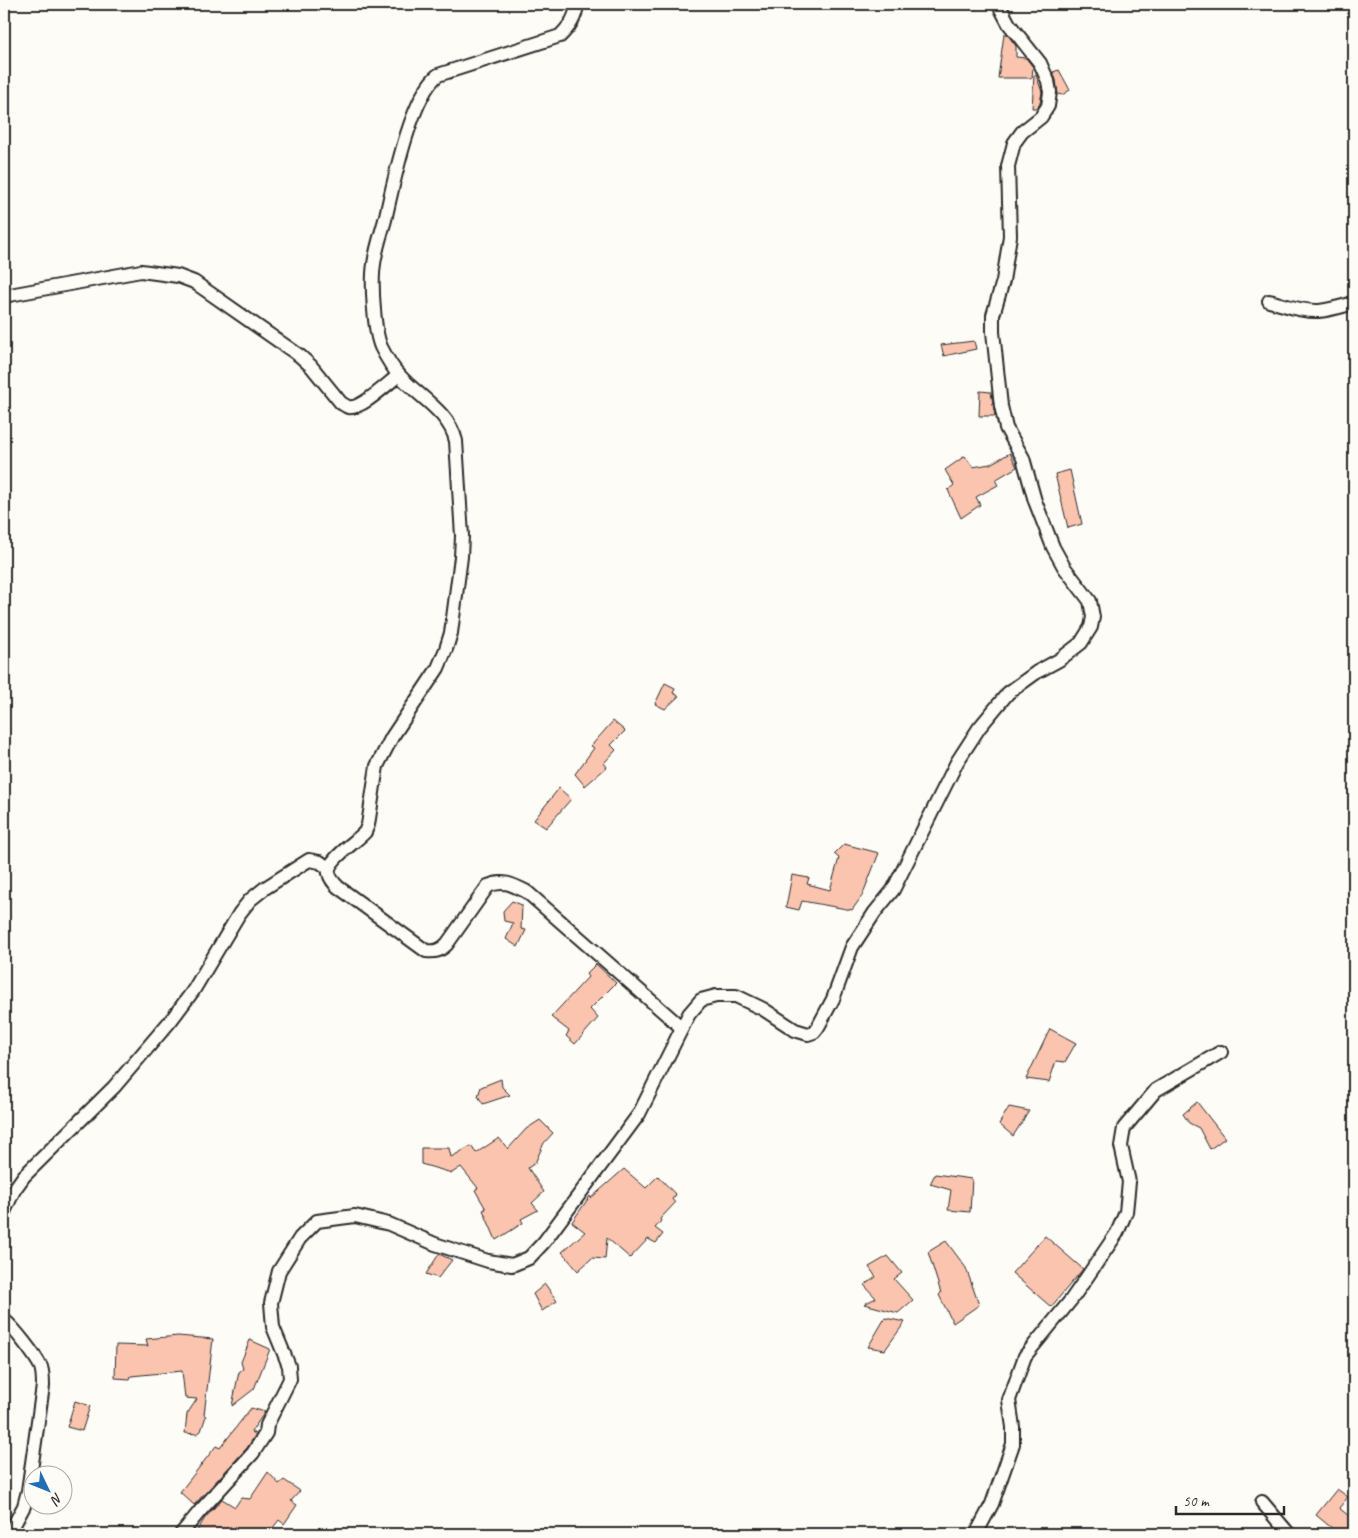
<svg xmlns="http://www.w3.org/2000/svg" width="1358" height="1538" viewBox="0 0 1358 1538" font-family="Caveat,sans-serif">
<rect width="100%" height="100%" fill="#fdfcf7"/>
<filter id="ink" filterUnits="userSpaceOnUse"><feTurbulence type="fractalNoise" baseFrequency=".02" numOctaves="2"/><feDisplacementMap in="SourceGraphic" scale="10" xChannelSelector="R" yChannelSelector="G"/><feConvolveMatrix kernelMatrix="1 2 1 2 8 2 1 2 1" color-interpolation-filters="sRGB"/></filter>
<g filter="url(#ink)">
<g fill="#fbc4ae" stroke="#2b2b2b">
<polygon points="1004,34 1007,34 1016,46 1016,57 1026,58 1033,67 1032,78 998,78"/>
<polygon points="1059,70 1070,90 1062,95 1058,94 1056,80 1053,72"/>
<polygon points="1034,75 1036,75 1042,92 1040,103 1037,108 1032,108"/>
<polygon points="974,341 976,349 944,356 941,345"/>
<polygon points="980,391 991,392 995,416 979,416"/>
<polygon points="1010,453 1017,467 995,480 998,485 976,497 980,505 961,518 948,490 954,485 945,470 965,456 973,467 990,464"/>
<polygon points="1070,470 1082,524 1068,528 1055,474"/>
<polygon points="665,683 675,688 673,693 679,696 665,709 655,704"/>
<polygon points="613,721 625,731 611,745 616,750 604,763 607,767 585,786 575,774 594,748 591,746"/>
<polygon points="559,788 571,799 546,828 534,820"/>
<polygon points="844,844 879,853 862,896 852,910 802,901 799,910 786,907 792,875 809,878 807,884 830,890 839,858 834,854"/>
<polygon points="512,901 522,905 521,929 526,930 518,947 506,939 513,923 504,921 503,911"/>
<polygon points="596,964 616,983 590,1009 598,1018 575,1044 566,1036 569,1031 551,1017 588,977 586,974"/>
<polygon points="1050,1029 1076,1043 1065,1062 1056,1061 1049,1082 1026,1079"/>
<polygon points="501,1079 502,1087 510,1095 483,1104 478,1096 481,1087"/>
<polygon points="1197,1102 1225,1138 1210,1149 1199,1128 1189,1123 1183,1114"/>
<polygon points="1009,1107 1029,1111 1013,1136 999,1124"/>
<polygon points="540,1120 553,1133 544,1143 535,1163 528,1168 544,1192 532,1203 538,1210 521,1219 523,1223 496,1240 483,1210 486,1209 475,1190 478,1188 461,1167 452,1173 421,1164 421,1148 449,1148 451,1157 471,1146 476,1153 499,1138 508,1149 526,1129"/>
<polygon points="624,1169 646,1188 658,1176 676,1195 672,1199 675,1203 660,1219 661,1221 655,1228 663,1234 656,1243 648,1239 630,1258 607,1238 605,1259 592,1258 578,1271 562,1252 585,1232 572,1222 590,1196 591,1198"/>
<polygon points="935,1174 972,1179 970,1212 948,1210 951,1190 930,1184"/>
<polygon points="1045,1236 1083,1269 1051,1307 1012,1273"/>
<polygon points="946,1241 966,1268 979,1305 953,1323 939,1295 941,1293 928,1252"/>
<polygon points="439,1254 452,1260 438,1278 426,1274"/>
<polygon points="888,1256 902,1273 894,1279 913,1300 898,1313 864,1304 876,1298 864,1285 876,1277 869,1267"/>
<polygon points="545,1284 557,1301 542,1311 533,1294"/>
<polygon points="885,1318 905,1322 885,1350 868,1347"/>
<polygon points="178,1336 213,1339 204,1415 206,1416 201,1431 197,1434 185,1433 187,1414 197,1399 185,1398 182,1371 131,1376 130,1379 115,1378 116,1345 148,1346 146,1339"/>
<polygon points="250,1340 270,1349 254,1389 232,1406 237,1381 239,1372 243,1369 241,1362"/>
<polygon points="75,1401 90,1406 82,1431 67,1427"/>
<polygon points="251,1408 265,1412 251,1432 256,1434 247,1448 194,1505 180,1492 216,1446 220,1448"/>
<polygon points="268,1472 279,1484 284,1480 300,1491 291,1501 297,1505 284,1524 279,1520 272,1529 270,1528 265,1534 195,1534 205,1518 222,1499 235,1507 241,1498 250,1499"/>
<polygon points="1337,1489 1348,1497 1339,1508 1354,1520 1344,1534 1339,1534 1316,1515"/>
</g>
<g fill="none" stroke-linecap="round" stroke-linejoin="round">
<g stroke="#2b2b2b" stroke-width="16">
<g id="minor">
<path d="M 577,4 C 576,18 569,27 560,36 L 438,75 C 411,96 393,185 385,220 C 381,234 376,249 374,264 C 371,283 374,331 381,347 C 386,357 392,368 400,376 C 419,397 449,412 456,441 L 462,536 L 461,557 L 451,633 L 446,649 L 438,668 L 392,737 L 377,766 L 368,825 L 365,832 C 357,841 326,861 329,873 C 330,879 334,883 338,887 L 426,951 C 435,952 440,951 447,944 L 488,886 C 503,879 513,885 527,892 L 682,1028"/>
<path d="M 4,296 L 141,271 L 178,276 L 194,282 L 300,356 L 311,366 L 341,403 C 343,404 346,406 348,407 C 361,410 388,383 399,375"/>
<path d="M 1269,301 C 1285,305 1303,312 1319,311 C 1331,310 1343,306 1354,303"/>
<polyline points="4,1212 14,1190 24,1176 114,1087 172,1019 193,991 239,914 250,900 265,888 309,860 320,862 328,868"/>
<path d="M 4,1320 C 14,1328 35,1355 41,1367 C 43,1373 43,1380 43,1386 L 28,1491 L 24,1506 L 9,1534"/>
<polyline points="1262,1502 1289,1534"/>
<polyline points="181,1534 200,1511 253,1453 266,1433 267,1425 290,1379 289,1366 273,1327 271,1303 279,1271 300,1238 317,1221 355,1216 389,1224 435,1244 488,1261 512,1265 529,1258 544,1242 639,1114 689,1014 701,1000 716,996 736,996 763,1009 795,1030 808,1034 814,1032 818,1027 833,999 852,947 875,912 893,890 957,762 979,728 1008,693 1037,672 1059,660 1081,643 1091,627 1093,617 1090,601 1064,567 1053,547 1035,501 1023,458 1006,428 1001,406 993,332 993,315 1003,281 1010,236 1008,166 1014,143 1022,132 1041,117 1048,106 1050,92 1048,81 1040,63 1009,24 1001,9 1001,4"/>
<polyline points="976,1534 992,1504 1013,1444 1013,1427 1009,1400 1025,1356 1071,1300 1087,1277 1117,1233 1126,1212 1129,1182 1121,1146 1124,1128 1156,1090 1221,1052"/>
</g>
</g>
<use href="#minor" stroke="#fdfcf7" stroke-width="12"/>
</g>
</g>
<rect width="1358" height="1538" fill="none" stroke="#fdfcf7" stroke-width="20"/>
<rect x="10" y="10" width="1338" height="1518" fill="none" stroke="#2b2b2b" stroke-width="2" filter="url(#ink)"/>
<g transform="translate(48 1490) rotate(133)"><circle r="24" fill="#fdfcf7" stroke="#a9a8a5"/>
<path d="M0-4L9 19L0 12L-9 19Z" fill="#1f6fb2"/>
<text y="-8" font-size="14" font-weight="bold" text-anchor="middle" fill="#2b2b2b">N</text>
</g>
<path d="M1176 1506v8h108v-8" fill="none" stroke="#2b2b2b" stroke-width="2.5"/>
<text x="1183" y="1506" font-size="15" fill="#2b2b2b" stroke="#fdfcf7" stroke-width="4" paint-order="stroke">50 m</text>
</svg>
